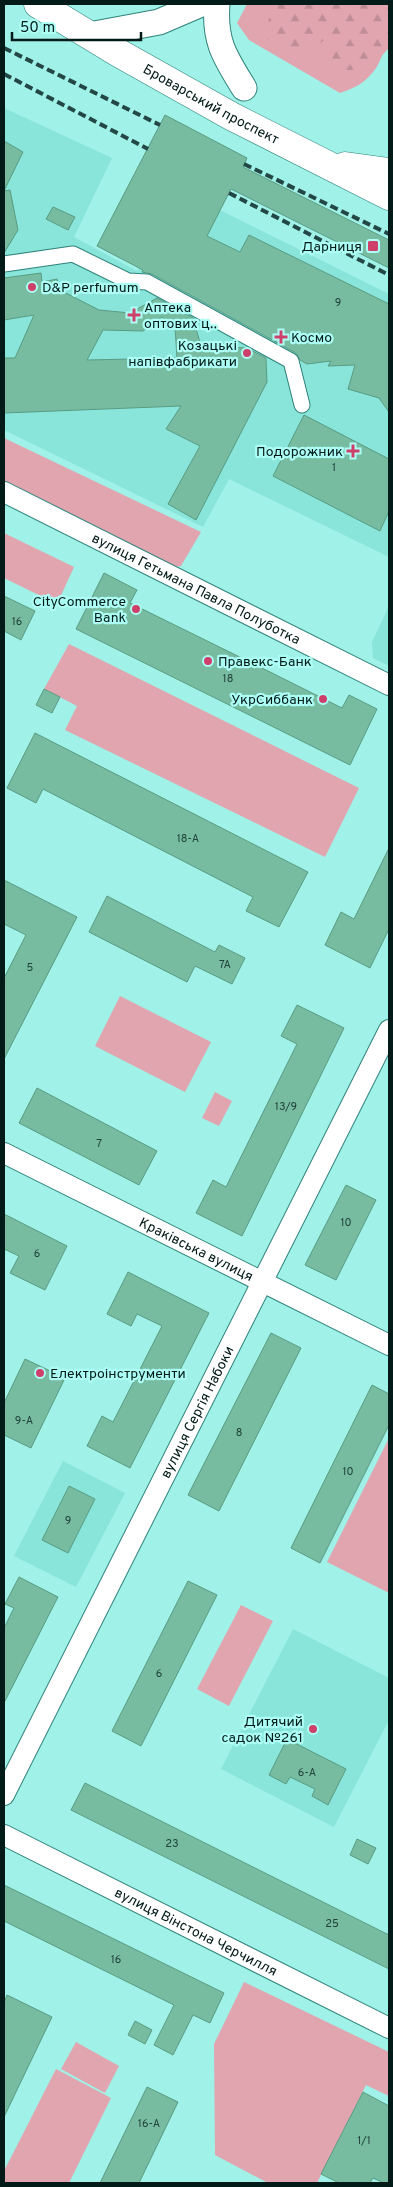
<svg xmlns="http://www.w3.org/2000/svg" width="393" height="2187" viewBox="0 0 393 2187" font-family="Overpass,sans-serif">
<defs>
<pattern id="forest-firs" width="22" height="20" patternUnits="userSpaceOnUse" patternTransform="scale(1.25)"><rect width="22" height="20" fill="#e1a5af"/><path d="M5 1l3.5 6h-7zM16 11l3.5 6h-7z" fill="#bf8d96"/></pattern>
</defs>
<rect width="100%" height="100%" fill="#a0f1e8"/>
<g fill="#89e4da">
<polygon points="4,108 112,158 74,237 137,271 178,202 215,221 220,210 389,294 389,557 229,479 203,527 4,430"/>
<polygon points="389,606 389,666 373,658 372,642"/>
<polygon points="63,1461 125,1493 76,1587 14,1556"/>
<polygon points="293,1629 389,1678 389,1720 334,1827 221,1769"/>
</g>
<g fill="#e1a5af">
<path d="M 247,4 L 389,4 L 389,48 C 381,53 381,61 376,68 C 365,83 357,87 340,93 L 249,40 L 237,23 Z"/>
<polygon points="4,438 201,532 181,566 173,567 4,481"/>
<polygon points="4,533 74,567 57,604 4,578"/>
<polygon points="69,644 359,788 325,857 65,730 77,706 44,689"/>
<polygon points="120,996 211,1042 185,1092 95,1046"/>
<polygon points="215,1092 232,1101 219,1126 202,1118"/>
<polygon points="389,1438 389,1593 327,1562"/>
<polygon points="241,1605 273,1621 229,1706 197,1689"/>
<polygon points="244,1982 389,2052 389,2096 366,2085 317,2183 268,2183 215,2155 214,2044"/>
<polygon points="76,2042 119,2066 105,2093 61,2069"/>
<polygon points="56,2069 111,2098 69,2183 4,2183 4,2171"/>
</g>
<polygon fill="url(#forest-firs)" points="276,4 389,4 389,48 368,70 337,70 331,57 327,38 309,51 284,49 261,36"/>
<g fill="#77bba0" stroke="#589c82" fill-rule="evenodd">
<polygon points="165,115 247,158 243,167 389,240 389,268 231,189 207,236 240,252 249,235 389,304 389,412 379,398 348,389 355,365 328,366 331,361 307,364 300,360 296,353 152,274 142,272 143,270 97,246"/>
<polygon points="4,141 23,152 4,191 10,190 18,230 4,253"/>
<polygon points="53,207 75,217 68,230 46,219"/>
<path d="M 41,273 L 42,282 L 57,279 L 60,290 L 99,310 L 130,313 L 157,298 L 193,318 L 201,346 L 247,348 L 266,358 L 267,382 L 196,520 L 168,504 L 200,446 L 166,429 L 181,406 L 4,413 L 4,358 L 15,358 L 34,315 L 4,320 L 4,278 ZM 162,317 L 175,327 L 177,358 L 87,360 L 103,330 L 143,331 Z"/>
<polygon points="304,415 389,459 389,511 380,531 273,476"/>
<polygon points="104,573 137,590 130,603 260,667 342,708 349,695 377,709 350,765 76,629"/>
<polygon points="4,596 35,611 21,640 4,631"/>
<polygon points="44,689 60,697 52,713 36,705"/>
<polygon points="35,733 308,872 279,927 246,911 253,897 43,789 36,803 7,788"/>
<polygon points="389,848 389,929 370,968 325,945 341,912 354,919"/>
<polygon points="4,880 77,917 4,1059 4,978 26,935 4,924"/>
<polygon points="107,896 215,952 219,945 245,958 232,984 195,966 187,982 89,932"/>
<polygon points="297,1005 344,1028 242,1236 196,1213 213,1180 226,1187 297,1044 281,1036"/>
<polygon points="37,1088 157,1151 139,1185 19,1123"/>
<polygon points="346,1185 376,1200 336,1280 305,1265"/>
<polygon points="4,1214 67,1246 45,1290 10,1273 19,1256 4,1249"/>
<polygon points="128,1272 209,1313 130,1468 87,1446 102,1416 113,1422 162,1326 137,1314 131,1326 107,1314"/>
<polygon points="271,1333 301,1348 219,1511 188,1495"/>
<polygon points="25,1359 65,1378 31,1448 4,1435 4,1403"/>
<polygon points="372,1385 389,1394 389,1425 320,1563 291,1548"/>
<polygon points="69,1486 95,1499 68,1553 42,1540"/>
<polygon points="19,1577 58,1597 4,1703 4,1628 14,1608 5,1604"/>
<polygon points="188,1581 217,1595 141,1746 112,1731"/>
<polygon points="287,1739 346,1769 328,1805 312,1796 315,1789 290,1777 286,1784 269,1775"/>
<polygon points="85,1783 389,1935 389,1969 71,1810"/>
<polygon points="357,1839 376,1848 368,1864 350,1855"/>
<polygon points="4,1885 224,1993 210,2023 193,2015 173,2055 154,2045 174,2005 4,1921"/>
<polygon points="7,1995 52,2017 4,2117 4,2003"/>
<polygon points="135,2021 152,2030 145,2044 128,2035"/>
<polygon points="147,2087 178,2102 139,2183 100,2183"/>
<polygon points="363,2092 389,2106 389,2183 384,2183 373,2178 370,2183 339,2183 321,2174"/>
</g>
<g fill="none" stroke-linecap="round" stroke-linejoin="round">
<g stroke="#2f837b" stroke-width="17">
<polyline id="pedestrian" points="4,264 73,254 128,281 147,282 291,361 302,405"/>
</g>
<g stroke="#2f837b" stroke-width="22">
<g id="minor">
<path id="s1" d="M 4,492 L 389,685"/>
<path id="s2" d="M 4,1153 L 389,1345"/>
<path id="s3" d="M 4,1795 L 389,1030"/>
<path id="s4" d="M 4,1835 L 389,2028"/>
</g>
</g>
<g stroke="#2f837b" stroke-width="27">
<g id="tertiary">
<path d="M 217,4 C 214,42 225,57 244,88"/>
<polyline points="89,35 159,22 201,4"/>
</g>
</g>
<g stroke="#2f837b" stroke-width="29">
<g id="primary">
<path id="s5" d="M 38,4 L 117,52 L 231,116 L 389,196"/>
<polyline points="345,166 389,172"/>
</g>
</g>
<use href="#pedestrian" stroke="#fff" stroke-width="15"/>
<use href="#minor" stroke="#fff" stroke-width="20"/>
<use href="#tertiary" stroke="#fff" stroke-width="25"/>
<use href="#primary" stroke="#fff" stroke-width="28"/>
<g stroke="#234744" stroke-width="4" stroke-dasharray="8 4" stroke-linecap="butt">
<polyline points="4,48 160,125"/>
<polyline points="4,74 148,149"/>
<polyline points="244,164 389,234"/>
<polyline points="229,193 389,275"/>
</g>
</g>
<g fill="#ce4069" stroke="#adfff5" stroke-width="2">
<rect x="367" y="240" width="12" height="12" rx="2.5"/>
<circle cx="32" cy="287" r="5"/>
<path d="M131.5 307.5h5v5h5v5h-5v5h-5v-5h-5v-5h5z"/>
<path d="M278.5 329.5h5v5h5v5h-5v5h-5v-5h-5v-5h5z"/>
<circle cx="247" cy="353" r="5"/>
<path d="M350.5 443.5h5v5h5v5h-5v5h-5v-5h-5v-5h5z"/>
<circle cx="136" cy="609" r="5"/>
<circle cx="208" cy="661" r="5"/>
<circle cx="323" cy="699" r="5"/>
<circle cx="40" cy="1373" r="5"/>
<circle cx="313" cy="1729" r="5"/>
</g>
<g text-anchor="middle" stroke-width="4.5" stroke-linejoin="round" paint-order="stroke">
<g font-size="11" fill="#1f423a">
<text x="338" y="306">9</text>
<text x="334" y="471">1</text>
<text x="17" y="625">16</text>
<text x="228" y="682">18</text>
<text x="188" y="842">18-А</text>
<text x="225" y="968">7А</text>
<text x="30" y="971">5</text>
<text x="286" y="1110">13/9</text>
<text x="99" y="1147">7</text>
<text x="346" y="1226">10</text>
<text x="37" y="1257">6</text>
<text x="24" y="1424">9-А</text>
<text x="239" y="1436">8</text>
<text x="348" y="1475">10</text>
<text x="68" y="1524">9</text>
<text x="159" y="1677">6</text>
<text x="307" y="1776">6-А</text>
<text x="172" y="1847">23</text>
<text x="332" y="1927">25</text>
<text x="116" y="1963">16</text>
<text x="149" y="2127">16-А</text>
<text x="364" y="2144">1/1</text>
</g>
<g font-size="14" fill="#021a18" stroke="#adfff5">
<text dy="5" stroke="none"><textPath href="#s5" startOffset="200">Броварський проспект</textPath></text>
<text dy="5" stroke="none"><textPath href="#s1" startOffset="215">вулиця Гетьмана Павла Полуботка</textPath></text>
<text dy="5" stroke="none"><textPath href="#s2" startOffset="215">Краківська вулиця</textPath></text>
<text dy="5" stroke="none"><textPath href="#s3" startOffset="429">вулиця Сергія Набоки</textPath></text>
<text dy="5" stroke="none"><textPath href="#s4" startOffset="215">вулиця Вінстона Черчилля</textPath></text>
</g>
<g font-size="14" fill="#021a18" stroke="#adfff5" text-anchor="end">
<text x="362" y="251">Дарниця</text>
<text x="42" y="292" text-anchor="start">D&amp;P perfumum</text>
<text x="144" y="312" text-anchor="start">Аптека<tspan x="144" dy="16">оптових ц‥</tspan></text>
<text x="291" y="342" text-anchor="start">Космо</text>
<text x="237" y="350">Козацькі<tspan x="237" dy="16">напівфабрикати</tspan></text>
<text x="343" y="456">Подорожник</text>
<text x="126" y="606">CityCommerce<tspan x="126" dy="16">Bank</tspan></text>
<text x="218" y="666" text-anchor="start">Правекс-Банк</text>
<text x="313" y="704">УкрСиббанк</text>
<text x="50" y="1378" text-anchor="start">Електроінструменти</text>
<text x="303" y="1726">Дитячий<tspan x="303" dy="16">садок №261</tspan></text>
</g>
</g>
<rect width="393" height="2187" fill="none" stroke="#021a18" stroke-width="10"/>
<path d="M12 32v8h129v-8" fill="none" stroke="#021a18" stroke-width="2.5"/>
<text x="20" y="32" font-size="15" fill="#021a18" stroke="#adfff5" stroke-width="4" paint-order="stroke">50 m</text>
</svg>
